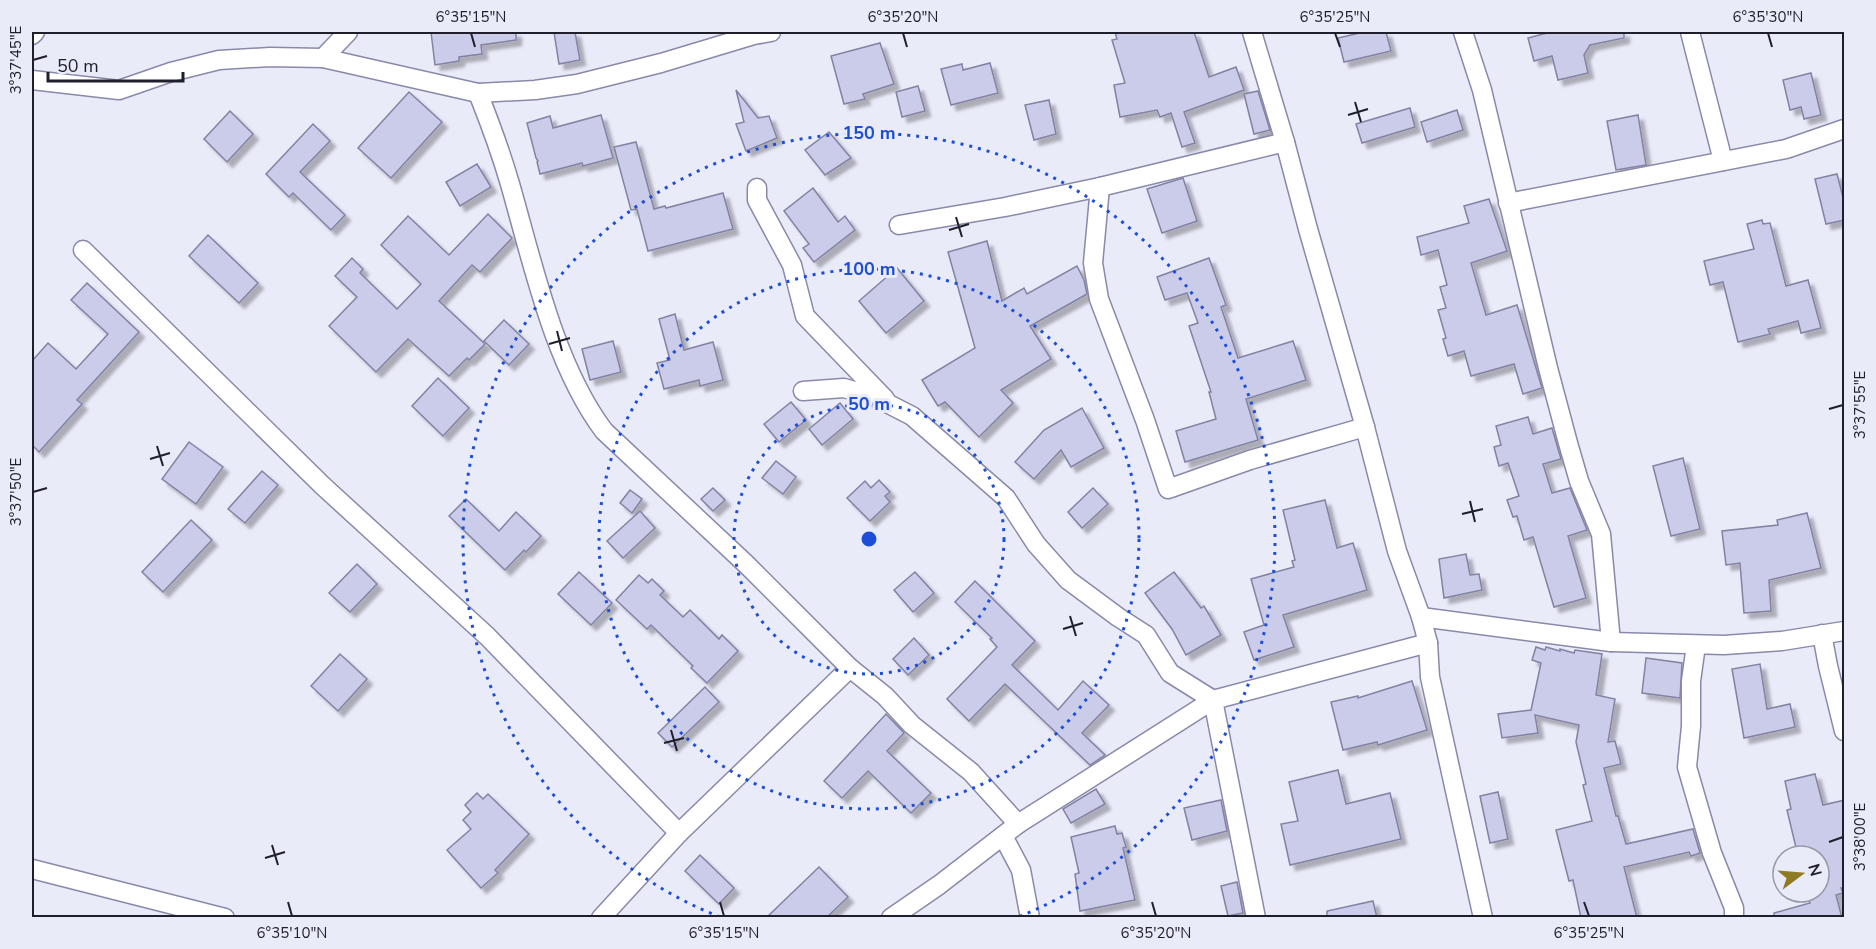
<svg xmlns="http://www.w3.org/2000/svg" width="1876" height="949" viewBox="0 0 1876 949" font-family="'Nunito Sans',sans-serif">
<defs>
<filter id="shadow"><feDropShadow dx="5.5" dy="5.5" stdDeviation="1.5" flood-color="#0004"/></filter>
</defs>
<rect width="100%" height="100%" fill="#eaebf9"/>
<g fill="#cbccea" stroke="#8282a2" stroke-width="1.5" filter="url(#shadow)">
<polygon points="431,32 516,32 516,40 481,45 482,54 459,57 459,61 435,65"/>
<polygon points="554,32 575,32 580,60 559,64"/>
<polygon points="1115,32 1194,32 1209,77 1236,67 1244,90 1184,112 1195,143 1182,147 1171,113 1160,117 1157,110 1120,117 1114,85 1125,83 1112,40 1117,39"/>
<polygon points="1364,32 1386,32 1391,51 1344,62 1338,38"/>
<polygon points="1551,32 1624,32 1624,38 1590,45 1584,55 1588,73 1558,80 1552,56 1534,61 1528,38"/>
<polygon points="880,43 894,84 863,94 865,99 844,104 831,56"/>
<polygon points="990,63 998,93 951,105 941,69 962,64 963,70"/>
<polygon points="1811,73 1821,115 1804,119 1801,107 1790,110 1783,80"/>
<polygon points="918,86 925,111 902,117 896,92"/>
<polygon points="736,90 758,118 769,116 777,138 746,151 736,124 744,122"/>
<polygon points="1258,91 1270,130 1254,134 1244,94"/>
<polygon points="409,92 442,122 391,178 358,148"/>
<polygon points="1049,100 1056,134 1034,140 1025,105"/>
<polygon points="1410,108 1415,127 1362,143 1356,124"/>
<polygon points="1457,110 1463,130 1427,142 1421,122"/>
<polygon points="230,111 253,134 227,162 204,139"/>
<polygon points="601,115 613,158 583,166 582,163 540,174 537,162 538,161 536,158 527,123 550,116 553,128"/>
<polygon points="1638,115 1646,165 1616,170 1607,121"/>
<polygon points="313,124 330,141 300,172 345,215 331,230 293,193 289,197 266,174"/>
<polygon points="829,132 851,158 825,175 805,150"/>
<polygon points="636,142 654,209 665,206 666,208 723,193 733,229 648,251 637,209 631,210 614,147"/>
<polygon points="477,164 491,187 460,206 446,182"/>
<polygon points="1837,174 1845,205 1845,220 1826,224 1815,179"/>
<polygon points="1183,178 1197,221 1162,233 1147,189"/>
<polygon points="813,188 838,222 845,216 855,230 814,262 803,248 809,244 784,211"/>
<polygon points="1489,199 1507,251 1471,263 1486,315 1517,305 1542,388 1523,394 1514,364 1471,376 1464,351 1448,356 1443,339 1446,338 1438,310 1446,308 1440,287 1447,285 1438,250 1421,255 1417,237 1469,223 1464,206"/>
<polygon points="488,214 512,238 480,272 472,265 439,301 485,344 469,360 467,358 449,376 408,339 376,372 329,326 357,297 335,276 352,258 363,269 360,273 397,309 421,284 381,245 408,216 449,255"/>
<polygon points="1762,220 1763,224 1770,223 1786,286 1808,280 1821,328 1801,333 1798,321 1768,329 1770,334 1738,342 1723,282 1710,285 1704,261 1754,249 1747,224"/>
<polygon points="208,235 258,283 239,303 189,256"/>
<polygon points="987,241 1002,301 1024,288 1027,294 1077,266 1084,280 1087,294 1030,326 1051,359 1001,390 1013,403 979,437 945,402 938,406 922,380 975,348 948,252"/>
<polygon points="1209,258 1226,305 1221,307 1238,358 1293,341 1306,380 1246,399 1258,440 1185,462 1176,431 1216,419 1209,392 1211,392 1189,326 1198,323 1187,293 1165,300 1157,277"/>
<polygon points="897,268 924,301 886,333 859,301"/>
<polygon points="87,283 139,332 77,400 82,404 39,452 32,445 32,361 48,343 76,369 108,334 71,300"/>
<polygon points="675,314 684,350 713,342 723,380 700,386 699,380 664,389 657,363 670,360 659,319"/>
<polygon points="504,320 529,344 509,365 484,341"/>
<polygon points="613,341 621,372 590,380 582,349"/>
<polygon points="438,378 469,408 443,436 412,406"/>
<polygon points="791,402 806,420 779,442 764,424"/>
<polygon points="840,403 853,419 822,445 809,429"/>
<polygon points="1082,408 1104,448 1071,467 1061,450 1034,479 1015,462 1044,430"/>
<polygon points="1528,417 1533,434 1552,428 1561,459 1543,464 1552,493 1570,488 1587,530 1568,536 1586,598 1554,607 1533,537 1524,540 1517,516 1513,517 1507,500 1519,496 1508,463 1499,466 1494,447 1501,445 1496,426"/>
<polygon points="189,442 223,467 196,504 162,479"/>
<polygon points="1683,458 1700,529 1671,536 1653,466"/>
<polygon points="776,461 796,477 783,494 762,478"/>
<polygon points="262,471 278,485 245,523 228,509"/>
<polygon points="879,480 890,492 885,496 890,502 870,521 847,498 865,481 871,488"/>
<polygon points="713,488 725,500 713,511 701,499"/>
<polygon points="1093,488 1108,504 1082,528 1068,512"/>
<polygon points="630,490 642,499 632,513 620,503"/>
<polygon points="466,499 499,531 516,512 541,536 526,552 524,550 505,570 449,516"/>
<polygon points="1325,500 1337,548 1353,543 1367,590 1283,615 1294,647 1254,660 1244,632 1264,625 1251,579 1294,567 1292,561 1295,560 1283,510"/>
<polygon points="640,511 655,528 623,558 607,541"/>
<polygon points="1807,513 1821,568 1769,580 1771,611 1744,613 1740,563 1726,565 1722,531 1778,525 1777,520"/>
<polygon points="191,520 212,540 163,592 142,572"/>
<polygon points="1466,554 1470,575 1479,574 1482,590 1444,598 1439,559"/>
<polygon points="357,564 377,584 350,612 329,593"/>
<polygon points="579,572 612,603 591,625 558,594"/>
<polygon points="915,572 934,593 913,612 894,590"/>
<polygon points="1174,572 1201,608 1204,606 1221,635 1186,655 1172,629 1145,593"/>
<polygon points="639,575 648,583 652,579 664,591 660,595 683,617 690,610 719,639 722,635 738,651 707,683 691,668 693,666 651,625 647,629 616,600"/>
<polygon points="975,581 1035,641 1012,665 1058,710 1083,681 1109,705 1082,733 1105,755 1090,765 1005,684 969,721 947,699 997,647 990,639 992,638 955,602"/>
<polygon points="914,638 929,655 908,675 893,659"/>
<polygon points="1536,647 1545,650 1546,647 1560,651 1560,649 1574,653 1575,650 1602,654 1596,695 1615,699 1608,742 1615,741 1621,764 1604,768 1616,816 1618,816 1626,844 1693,829 1700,853 1691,856 1689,852 1624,867 1637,918 1581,918 1573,880 1569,881 1556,830 1592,821 1583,785 1586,784 1576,742 1579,725 1535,715 1538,733 1502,738 1498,714 1531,710 1541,663 1532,660"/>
<polygon points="340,654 367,679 338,711 311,686"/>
<polygon points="1646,658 1682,663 1680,698 1642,693"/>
<polygon points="1760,664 1767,709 1790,704 1795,727 1744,738 1732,669"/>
<polygon points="1412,681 1427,730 1378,745 1377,742 1343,750 1331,702 1358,696 1358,698"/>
<polygon points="705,687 719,702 672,747 658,733"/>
<polygon points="886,714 904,733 887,751 931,793 911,813 868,771 842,798 824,781"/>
<polygon points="1338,770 1346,804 1390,793 1401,839 1290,865 1281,824 1298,821 1289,782"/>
<polygon points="1815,774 1823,805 1845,800 1845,888 1841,888 1843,893 1836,895 1842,918 1774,918 1774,913 1810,903 1807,892 1819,892 1819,856 1798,856 1787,810 1791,809 1785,781"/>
<polygon points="1096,789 1105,804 1071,823 1063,809"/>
<polygon points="1498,792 1508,839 1490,843 1480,796"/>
<polygon points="477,793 483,799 488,794 529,834 495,870 498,873 481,888 447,850 471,829 463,820 471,812 465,805"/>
<polygon points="1221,800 1227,831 1192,840 1184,808"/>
<polygon points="1115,826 1117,834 1122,833 1126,847 1123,848 1135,900 1080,911 1075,874 1079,873 1071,837"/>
<polygon points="700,855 734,888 719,904 685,871"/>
<polygon points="819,867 848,897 826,918 766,918"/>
<polygon points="1237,882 1243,913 1228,916 1221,886"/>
<polygon points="1373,901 1377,918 1327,918 1327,911"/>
</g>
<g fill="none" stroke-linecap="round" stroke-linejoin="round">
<g stroke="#8989aa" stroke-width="21">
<g id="minor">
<polyline points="1252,32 1285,142 1308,229 1365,427 1397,551 1421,617 1428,643 1430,677 1483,918"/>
<polyline points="1463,32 1482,90 1548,368 1568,443 1579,481 1601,534 1611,642"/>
<polyline points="1690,32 1723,161"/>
<polyline points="32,35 35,32"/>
<polyline points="323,58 348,32"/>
<polyline points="32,80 119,90 171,72 219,60 270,57 323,58 478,93 535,90 577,84 661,63 754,35 771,32"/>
<path d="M 478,93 C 490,123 501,153 510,184 C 533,264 554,364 604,431 L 746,564 L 850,668 L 885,696 L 912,725 L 971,772 L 1018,824 L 1213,700 L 1428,643"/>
<polyline points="1100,187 1093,263 1099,299 1145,420 1168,489 1250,460 1365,427"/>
<polyline points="757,188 757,200 792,265 805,316 885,399"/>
<polyline points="1508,203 1786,149 1844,129"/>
<polyline points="899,225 1005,207 1100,187 1285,142"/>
<polyline points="83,250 323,486 487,636 679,833"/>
<polyline points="803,391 844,388 875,397 912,416 1006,498 1036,544 1068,580 1118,617 1146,635 1170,673 1213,700 1256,918"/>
<polyline points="1421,617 1611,642 1724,645 1782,641 1844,631"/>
<polyline points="1822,634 1828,666 1844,731"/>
<polyline points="1696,645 1691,681 1691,726 1687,767 1712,853 1734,908 1734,918"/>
<polyline points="1003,836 1021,870 1030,918"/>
<polyline points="32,869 225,918"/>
<polyline points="601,918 679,833 850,668"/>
<polyline points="891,918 939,885 1018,824"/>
</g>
</g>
<use href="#minor" stroke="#fff" stroke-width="18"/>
</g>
<path fill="none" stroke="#1f1e2b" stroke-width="2" d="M 471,33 L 475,47M 903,33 L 907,47M 1335,33 L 1340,47M 1768,33 L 1772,47M 33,60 L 47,56M 1355,102 L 1361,122M 1348,115 L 1368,109M 956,217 L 962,237M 949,230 L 969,224M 557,331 L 562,351M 549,344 L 570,338M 1829,409 L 1843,405M 157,446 L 163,466M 150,459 L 170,453M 33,492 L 47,488M 1470,501 L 1475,522M 1462,514 L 1483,509M 1070,616 L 1076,636M 1063,629 L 1083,623M 671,730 L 677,751M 664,743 L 684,738M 1829,842 L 1843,837M 272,845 L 278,865M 265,858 L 285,852M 288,902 L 292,916M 720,902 L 724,916M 1152,902 L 1156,916M 1584,902 L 1589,916"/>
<g fill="none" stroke="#1d4ed8" stroke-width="3" stroke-dasharray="3 6">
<circle cx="869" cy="539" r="135"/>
<circle cx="869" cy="539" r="270"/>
<path d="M720 917A406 406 0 1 1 1018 917"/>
</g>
<circle cx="869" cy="539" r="9" fill="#1d4ed8" stroke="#eaebf9" stroke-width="3"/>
<g font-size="18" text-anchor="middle" font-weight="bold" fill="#1d4ed8" stroke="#eaebf9" stroke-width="6" stroke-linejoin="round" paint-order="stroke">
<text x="869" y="139">150 m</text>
<text x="869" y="275">100 m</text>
<text x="869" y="410">50 m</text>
</g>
<rect width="1876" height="949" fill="none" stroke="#eaebf9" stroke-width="66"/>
<g transform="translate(1801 874) rotate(74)"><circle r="28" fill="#eaebf9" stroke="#9999a7" stroke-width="1.5"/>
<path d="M0-4.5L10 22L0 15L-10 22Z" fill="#8f7b21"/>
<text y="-9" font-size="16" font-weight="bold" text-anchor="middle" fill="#1f1e2b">N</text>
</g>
<path d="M48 72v9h135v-9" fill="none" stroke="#1f1e2b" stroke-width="3"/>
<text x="57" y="72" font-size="18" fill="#1f1e2b" stroke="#eaebf9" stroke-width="4.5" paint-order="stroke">50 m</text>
<rect x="33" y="33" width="1810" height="883" fill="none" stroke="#1f1e2b" stroke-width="2"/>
<g font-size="15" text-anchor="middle" fill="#1f1e2b">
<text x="471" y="22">6°35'15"N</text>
<text x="903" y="22">6°35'20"N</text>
<text x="1335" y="22">6°35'25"N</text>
<text x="1768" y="22">6°35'30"N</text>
<text transform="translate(16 60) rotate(-90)" y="5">3°37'45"E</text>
<text transform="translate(1860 405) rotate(-90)" y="5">3°37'55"E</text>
<text transform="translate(16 492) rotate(-90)" y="5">3°37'50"E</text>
<text transform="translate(1860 837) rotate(-90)" y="5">3°38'00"E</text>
<text x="292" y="938">6°35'10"N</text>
<text x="724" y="938">6°35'15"N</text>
<text x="1156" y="938">6°35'20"N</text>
<text x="1589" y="938">6°35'25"N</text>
</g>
</svg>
